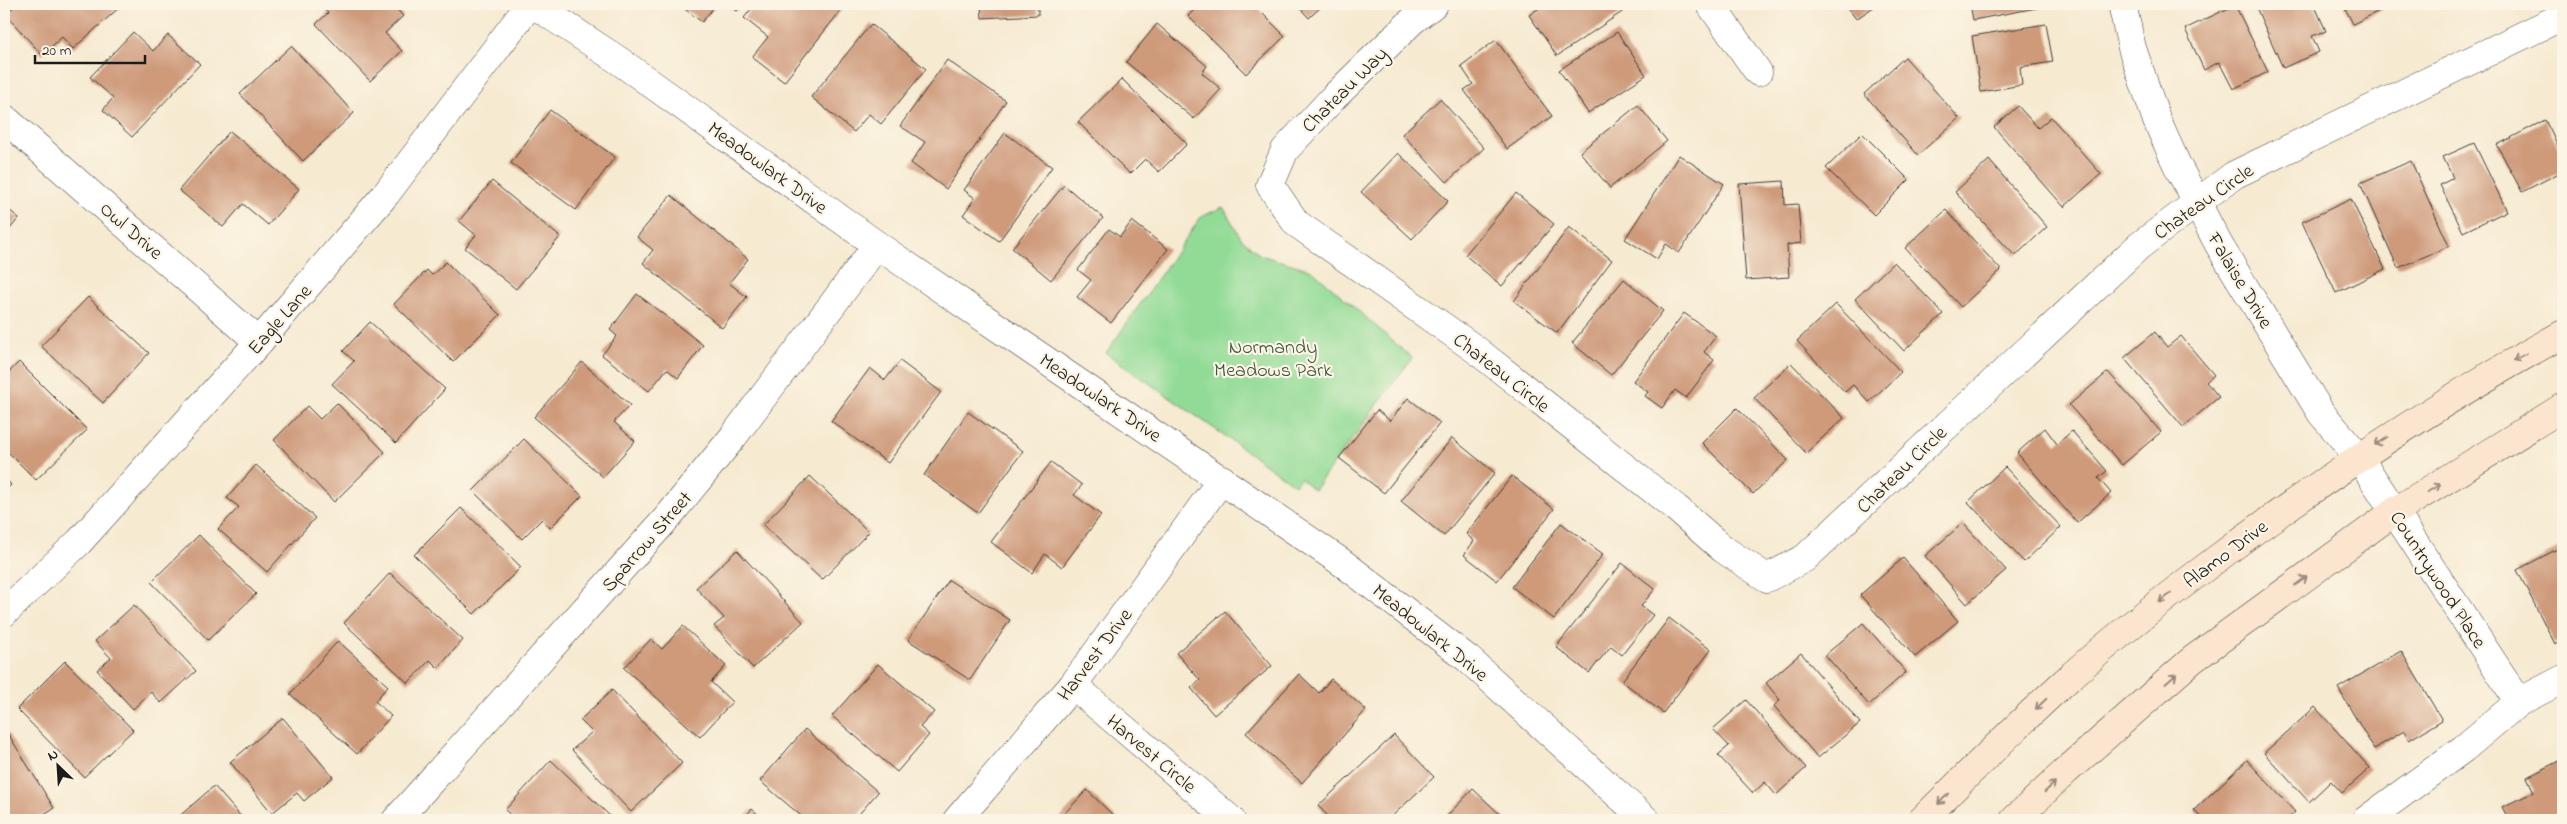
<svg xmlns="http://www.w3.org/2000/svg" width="2567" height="824" viewBox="0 0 2567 824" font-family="'Indie Flower',sans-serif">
<rect width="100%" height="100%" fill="#fcf5e5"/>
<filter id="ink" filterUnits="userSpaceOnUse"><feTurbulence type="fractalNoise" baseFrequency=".02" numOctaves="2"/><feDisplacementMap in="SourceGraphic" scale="10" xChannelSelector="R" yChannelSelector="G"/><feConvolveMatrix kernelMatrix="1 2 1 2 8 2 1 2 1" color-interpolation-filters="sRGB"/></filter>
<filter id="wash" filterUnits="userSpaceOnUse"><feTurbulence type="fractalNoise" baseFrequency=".0096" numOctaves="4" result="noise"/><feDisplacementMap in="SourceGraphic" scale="20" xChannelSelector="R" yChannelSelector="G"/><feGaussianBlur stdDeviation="1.12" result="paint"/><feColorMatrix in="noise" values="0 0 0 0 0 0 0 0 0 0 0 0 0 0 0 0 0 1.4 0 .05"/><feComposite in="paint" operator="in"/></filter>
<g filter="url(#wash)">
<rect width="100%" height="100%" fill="#f6ead1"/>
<polygon fill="#92db96" stroke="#577c59" points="1223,207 1241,238 1260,255 1312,270 1412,358 1314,490 1300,478 1295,485 1106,353 1201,217"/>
<g id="blocks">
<g fill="#ce9a7a">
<polygon points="17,4 119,4 121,6 73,49 62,37 42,55 5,14"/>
<polygon points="328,4 392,4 403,16 385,33 402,51 370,81 316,24 328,13 323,8"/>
<polygon points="678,4 716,4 702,22"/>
<polygon points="727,4 743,4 737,11"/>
<polygon points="755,4 846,4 784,82 752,57 768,37 744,18"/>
<polygon points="981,4 1038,4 1038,15 982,18"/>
<polygon points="1200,4 1253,4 1285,36 1246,74 1188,16"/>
<polygon points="1296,4 1324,4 1309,18"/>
<polygon points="1545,4 1621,4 1625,10 1557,56 1529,15"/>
<polygon points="1845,4 1878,4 1856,19"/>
<polygon points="1970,4 2047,4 2047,6 1973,20"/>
<polygon points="2259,4 2314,4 2326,31 2312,36 2319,52 2283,68 2255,5"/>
<polygon points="2343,4 2393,4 2353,24"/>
<polygon points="2235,5 2268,72 2233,89 2219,62 2204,70 2185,29"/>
<polygon points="871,24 926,69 881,124 869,114 854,132 811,97"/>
<polygon points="1157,24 1207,66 1202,73 1221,89 1194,119 1126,62"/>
<polygon points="2046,24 2053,62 2020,67 2022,85 1981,92 1972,36"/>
<polygon points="133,32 153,51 168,35 200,64 132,137 103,110 113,98 90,77"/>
<polygon points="1617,32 1646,75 1588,113 1559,70"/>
<polygon points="1496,40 1552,116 1507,149 1464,90 1473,84 1461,66"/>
<polygon points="291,46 354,113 303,161 240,94"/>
<polygon points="1905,57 1959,118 1918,155 1864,94"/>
<polygon points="947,60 1006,101 946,189 911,163 925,142 900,126"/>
<polygon points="1122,79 1187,144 1159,172 1145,159 1130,174 1078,122"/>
<polygon points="1440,99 1484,148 1447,182 1402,134"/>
<polygon points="1638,105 1667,141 1610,188 1580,152"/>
<polygon points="2018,106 2038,128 2051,117 2101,174 2064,207 1994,127"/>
<polygon points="550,110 615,157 576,210 511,163"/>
<polygon points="2545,120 2563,156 2563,171 2522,192 2497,145"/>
<polygon points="230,131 299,189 268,225 243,204 223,227 179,190"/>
<polygon points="1005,133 1052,167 999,241 963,215 975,198 964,190"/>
<polygon points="1862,133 1909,180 1874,215 1826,168"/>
<polygon points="2474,143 2507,211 2463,232 2440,185 2453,178 2443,157"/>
<polygon points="1398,153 1448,201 1412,239 1361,192"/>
<polygon points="1679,155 1724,184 1679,253 1666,244 1657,259 1625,239"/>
<polygon points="1989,160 2047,227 2015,256 1955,192"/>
<polygon points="2411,161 2449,246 2398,268 2360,183"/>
<polygon points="492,181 560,237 516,289 465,248 476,235 459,221"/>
<polygon points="1784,181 1785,205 1798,204 1801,243 1787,245 1789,277 1746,280 1739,184"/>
<polygon points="1064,185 1103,218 1051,280 1012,248"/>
<polygon points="1516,193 1554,224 1502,286 1465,255"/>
<polygon points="671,195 748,259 729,283 747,297 722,328 643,263 653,250 637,237"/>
<polygon points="2351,199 2385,269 2336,293 2302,222"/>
<polygon points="4,206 19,218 4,236"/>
<polygon points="1946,210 2001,270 1961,307 1905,248"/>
<polygon points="1132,221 1168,249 1111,323 1077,297 1091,280 1078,270 1109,229 1120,237"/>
<polygon points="1569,227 1612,260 1557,333 1514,301"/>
<polygon points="446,262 500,315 453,362 394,304 427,270 432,275"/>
<polygon points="1894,262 1943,314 1904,351 1855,299"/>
<polygon points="1624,279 1663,311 1611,375 1572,343"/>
<polygon points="637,294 703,345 678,378 667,369 649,391 602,355 617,336 610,330"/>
<polygon points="88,297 149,353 103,403 41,346"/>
<polygon points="1836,304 1901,372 1869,402 1853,385 1845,392 1797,341"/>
<polygon points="1684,313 1716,336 1704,352 1714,360 1686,398 1675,390 1662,408 1645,396 1648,392 1633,381"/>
<polygon points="370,322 445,389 396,443 332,384 354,361 343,351"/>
<polygon points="2155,332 2167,347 2181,336 2214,375 2206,382 2219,397 2183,427 2124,358"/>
<polygon points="900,361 941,392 888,463 831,421 870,368 885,380"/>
<polygon points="19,362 87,430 36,480 4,448 4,377"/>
<polygon points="582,362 630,405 614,422 635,441 603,477 534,417"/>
<polygon points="1791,363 1844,418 1806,453 1754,398"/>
<polygon points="2108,372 2161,432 2122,465 2069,405"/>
<polygon points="1408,398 1440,423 1384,493 1339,458 1377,410 1390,421"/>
<polygon points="337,403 385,452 334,502 274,440 307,406 320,419"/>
<polygon points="1737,408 1788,460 1753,494 1702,443"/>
<polygon points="968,412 1023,451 978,513 924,475"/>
<polygon points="2045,428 2057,444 2072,431 2107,471 2098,478 2111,493 2077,523 2017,453"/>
<polygon points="1452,438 1495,473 1444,536 1401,501"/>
<polygon points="524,439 582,496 550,528 542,519 522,539 473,491"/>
<polygon points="1051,462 1082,485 1074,495 1101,515 1062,567 1045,554 1032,573 991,542"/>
<polygon points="256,465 315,518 267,572 218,529 239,507 227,498"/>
<polygon points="2005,467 2061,527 2024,562 1968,502"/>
<polygon points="4,476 11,485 4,491"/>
<polygon points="810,476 869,532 822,580 763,525"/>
<polygon points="1512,476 1554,509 1497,581 1464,555 1474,541 1466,534"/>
<polygon points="461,508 521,567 474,614 414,555"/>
<polygon points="1561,523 1603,554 1554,619 1512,587"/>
<polygon points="1963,523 2006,570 1967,604 1925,556"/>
<polygon points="199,535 256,594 208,640 151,582"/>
<polygon points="2563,546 2563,640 2555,644 2517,570"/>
<polygon points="737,550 803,622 753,668 714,626 724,618 696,588"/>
<polygon points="1903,558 1958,621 1915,657 1860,595"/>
<polygon points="1622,563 1655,589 1641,606 1653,615 1622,655 1611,646 1589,673 1556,647"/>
<polygon points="390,573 463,640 438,668 430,660 408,683 344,623"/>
<polygon points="949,580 1010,620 970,680 908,640"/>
<polygon points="134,605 196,671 161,703 151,692 133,709 97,670 111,658 95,641"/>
<polygon points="1225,611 1272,666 1214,715 1191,688 1200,680 1176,653"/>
<polygon points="1669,618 1711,650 1663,713 1622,681"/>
<polygon points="1863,623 1906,672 1869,705 1825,655"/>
<polygon points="683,626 726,666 711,682 732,702 700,737 624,668 651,639 662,649"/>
<polygon points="338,641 388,686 375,701 391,716 357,754 290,694"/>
<polygon points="2401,651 2442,720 2409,740 2404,731 2374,749 2338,688"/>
<polygon points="1801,653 1860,723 1818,758 1774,706 1780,700 1766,683"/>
<polygon points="65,661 133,730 84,777 17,709"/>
<polygon points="878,664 934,712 920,727 929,735 897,772 832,716"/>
<polygon points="1299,674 1319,693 1331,679 1366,710 1302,783 1246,733"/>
<polygon points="612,690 682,763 631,812 572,750 592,732 580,720"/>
<polygon points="1746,700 1806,768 1776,795 1765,782 1753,793 1718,755 1729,746 1713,729"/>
<polygon points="2315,707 2370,768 2342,793 2331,781 2309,802 2264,753"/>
<polygon points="283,718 333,777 304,801 297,793 272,813 230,762"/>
<polygon points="805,729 878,792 854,820 848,820 844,817 841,820 806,820 760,781"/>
<polygon points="7,732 54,808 34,820 4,820 4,734"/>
<polygon points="1394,735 1434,777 1388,820 1370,820 1366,816 1362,820 1332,820 1318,806"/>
<polygon points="551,760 611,817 608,820 516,820 505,810"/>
<polygon points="2247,760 2295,812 2287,820 2203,820 2194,810"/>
<polygon points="2560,761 2563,768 2563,820 2509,820 2502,807 2534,792 2527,777"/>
<polygon points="214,786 244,820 175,820"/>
<polygon points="1473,789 1506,820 1443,820"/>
<polygon points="1087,790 1118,820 1058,820"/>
<polygon points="752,809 764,820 742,820"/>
</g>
</g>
</g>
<g filter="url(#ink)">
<use href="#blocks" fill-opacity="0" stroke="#3d3b37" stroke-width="1"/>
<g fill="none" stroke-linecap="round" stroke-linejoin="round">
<g stroke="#3d3b37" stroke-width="29">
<g id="street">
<polyline points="533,4 618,60 877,245 1344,564 1468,659 1646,820"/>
<polyline points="1434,4 1412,21 1334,97 1285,150 1270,185 1296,223 1475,349 1676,508 1723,549 1767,578 1805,558 2139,246 2234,175 2563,16"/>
<polyline points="1710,4 1758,72"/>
<polyline points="2122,4 2132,48 2157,121 2177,165 2219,245 2321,413 2358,456 2519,702"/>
<polyline points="4,118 259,342"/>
<polyline points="4,613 79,542 259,342 386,194 530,4"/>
<polyline points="1073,685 1231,820"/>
<polyline points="396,820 667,518 733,437 877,245"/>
<polyline points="957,820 1073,685 1222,479"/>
<polyline points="2366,820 2463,749 2519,702 2563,679"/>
</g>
</g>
<g stroke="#3d3b37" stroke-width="29">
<g id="secondary">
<path d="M 1922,820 C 1967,775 2012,730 2059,687 C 2107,643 2158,603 2210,564 C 2325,477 2437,403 2563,334"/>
<polyline points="2014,820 2066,771 2192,660 2394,512 2563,407"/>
</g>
</g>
<use href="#street" stroke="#fff" stroke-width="28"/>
<use href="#secondary" stroke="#fce5cf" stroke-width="28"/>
</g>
<defs><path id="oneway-shaft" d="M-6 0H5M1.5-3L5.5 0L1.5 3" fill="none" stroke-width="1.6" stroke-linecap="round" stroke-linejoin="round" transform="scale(1.25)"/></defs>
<g stroke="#978b7e">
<use href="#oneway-shaft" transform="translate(2520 357) rotate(151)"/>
<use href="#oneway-shaft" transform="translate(2381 441) rotate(148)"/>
<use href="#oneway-shaft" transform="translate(2434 488) rotate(-32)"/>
<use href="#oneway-shaft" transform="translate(2301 581) rotate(-36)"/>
<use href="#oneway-shaft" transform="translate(2165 598) rotate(143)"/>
<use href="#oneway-shaft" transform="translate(2171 679) rotate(-41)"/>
<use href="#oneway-shaft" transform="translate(2041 704) rotate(136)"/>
<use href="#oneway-shaft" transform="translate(2050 787) rotate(-44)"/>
<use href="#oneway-shaft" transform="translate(1943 799) rotate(134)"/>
</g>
</g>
<g text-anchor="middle" stroke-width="4.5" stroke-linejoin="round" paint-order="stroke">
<g font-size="20" fill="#1c1c1c" stroke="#fcf5e5">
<text transform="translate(1344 89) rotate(-45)" y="7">Chateau Way</text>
<text transform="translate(768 167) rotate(36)" y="7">Meadowlark Drive</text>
<text transform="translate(2203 201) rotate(-35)" y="7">Chateau Circle</text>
<text transform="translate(132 230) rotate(41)" y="7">Owl Drive</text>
<text transform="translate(2241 280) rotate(59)" y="7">Falaise Drive</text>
<text transform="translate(279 319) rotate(-49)" y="7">Eagle Lane</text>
<text transform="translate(1502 372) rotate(38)" y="7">Chateau Circle</text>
<text transform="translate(1101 397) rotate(34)" y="7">Meadowlark Drive</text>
<text transform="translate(1901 469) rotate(-44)" y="7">Chateau Circle</text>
<text transform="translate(646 541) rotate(-49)" y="7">Sparrow Street</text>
<text transform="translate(2225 553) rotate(-37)" y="7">Alamo Drive</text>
<text transform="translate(2439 579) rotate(57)" y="7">Countrywood Place</text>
<text transform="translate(1431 632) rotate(39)" y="7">Meadowlark Drive</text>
<text transform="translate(1094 654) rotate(-53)" y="7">Harvest Drive</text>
<text transform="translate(1152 753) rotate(40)" y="7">Harvest Circle</text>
</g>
<g font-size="20" fill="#3f5541" stroke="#fcf5e5">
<text x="1273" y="353">Normandy<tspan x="1273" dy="23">Meadows Park</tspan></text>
</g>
</g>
<rect width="2567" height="824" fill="none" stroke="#fcf5e5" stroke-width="20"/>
<g transform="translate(58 766) rotate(335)" stroke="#fcf5e5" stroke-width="4" paint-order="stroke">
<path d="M0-4L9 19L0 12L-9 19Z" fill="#1c1c1c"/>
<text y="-8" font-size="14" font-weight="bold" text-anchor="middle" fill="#1c1c1c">N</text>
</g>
<path d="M35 55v8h110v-8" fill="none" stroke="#1c1c1c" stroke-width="2.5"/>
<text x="42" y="55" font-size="15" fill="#1c1c1c" stroke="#fcf5e5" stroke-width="4" paint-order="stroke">20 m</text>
</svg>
